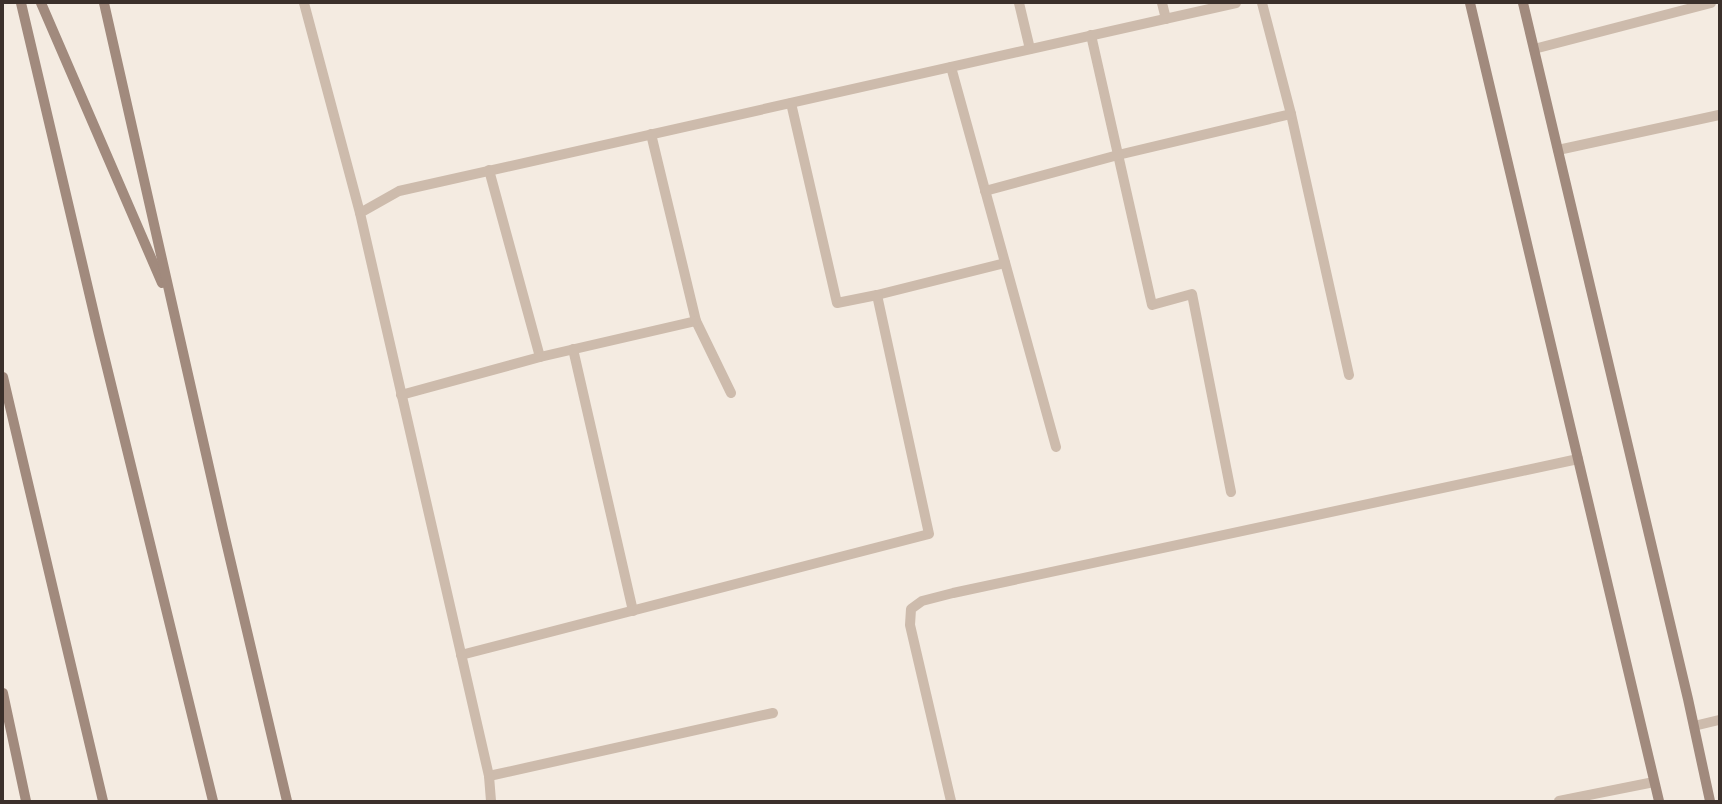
<svg xmlns="http://www.w3.org/2000/svg" width="1722" height="804" viewBox="0 0 1722 804" font-family="'Alegreya Sans',sans-serif">
<rect width="100%" height="100%" fill="#f4ebe1"/>
<g fill="none" stroke-linecap="round" stroke-linejoin="round">
<polyline stroke="#cdbbac" stroke-width="10" points="304,3 360,213"/>
<g stroke="#cdbbac" stroke-width="10">
<polyline points="1019,3 1030,49"/>
<polyline points="1162,3 1166,19"/>
<polyline points="1262,3 1291,114 1349,375"/>
<polyline points="1091,35 1152,305 1192,294 1231,492"/>
<polyline points="1534,49 1711,3"/>
<polyline points="951,67 1056,447"/>
<polyline points="651,134 696,321 731,393"/>
<polyline points="1558,150 1719,115"/>
<polyline points="489,170 540,357"/>
<polyline points="985,191 1118,155 1291,114"/>
<polyline points="877,295 1005,263"/>
<polyline points="573,349 633,611"/>
<polyline points="401,395 540,357 696,321"/>
<polyline points="461,655 929,534 877,295 837,303 791,103"/>
<polyline points="1694,726 1719,720"/>
<polyline points="489,776 773,713"/>
<polyline points="491,801 489,776 360,213 399,191 1236,3"/>
<polyline points="951,801 910,625 911,609 922,601 953,593 1578,459"/>
<polyline points="1559,801 1654,782"/>
</g>
<g stroke="#a18a7d" stroke-width="10">
<polyline points="21,3 99,335 213,801"/>
<polyline points="41,3 162,283"/>
<polyline points="104,3 223,529 287,801"/>
<polyline points="1470,3 1659,801"/>
<polyline points="1523,3 1688,699 1710,801"/>
<polyline points="3,377 103,801"/>
<polyline points="3,693 26,801"/>
</g>
</g>
<rect width="1722" height="804" fill="none" stroke="#3b302b" stroke-width="8"/>
</svg>
